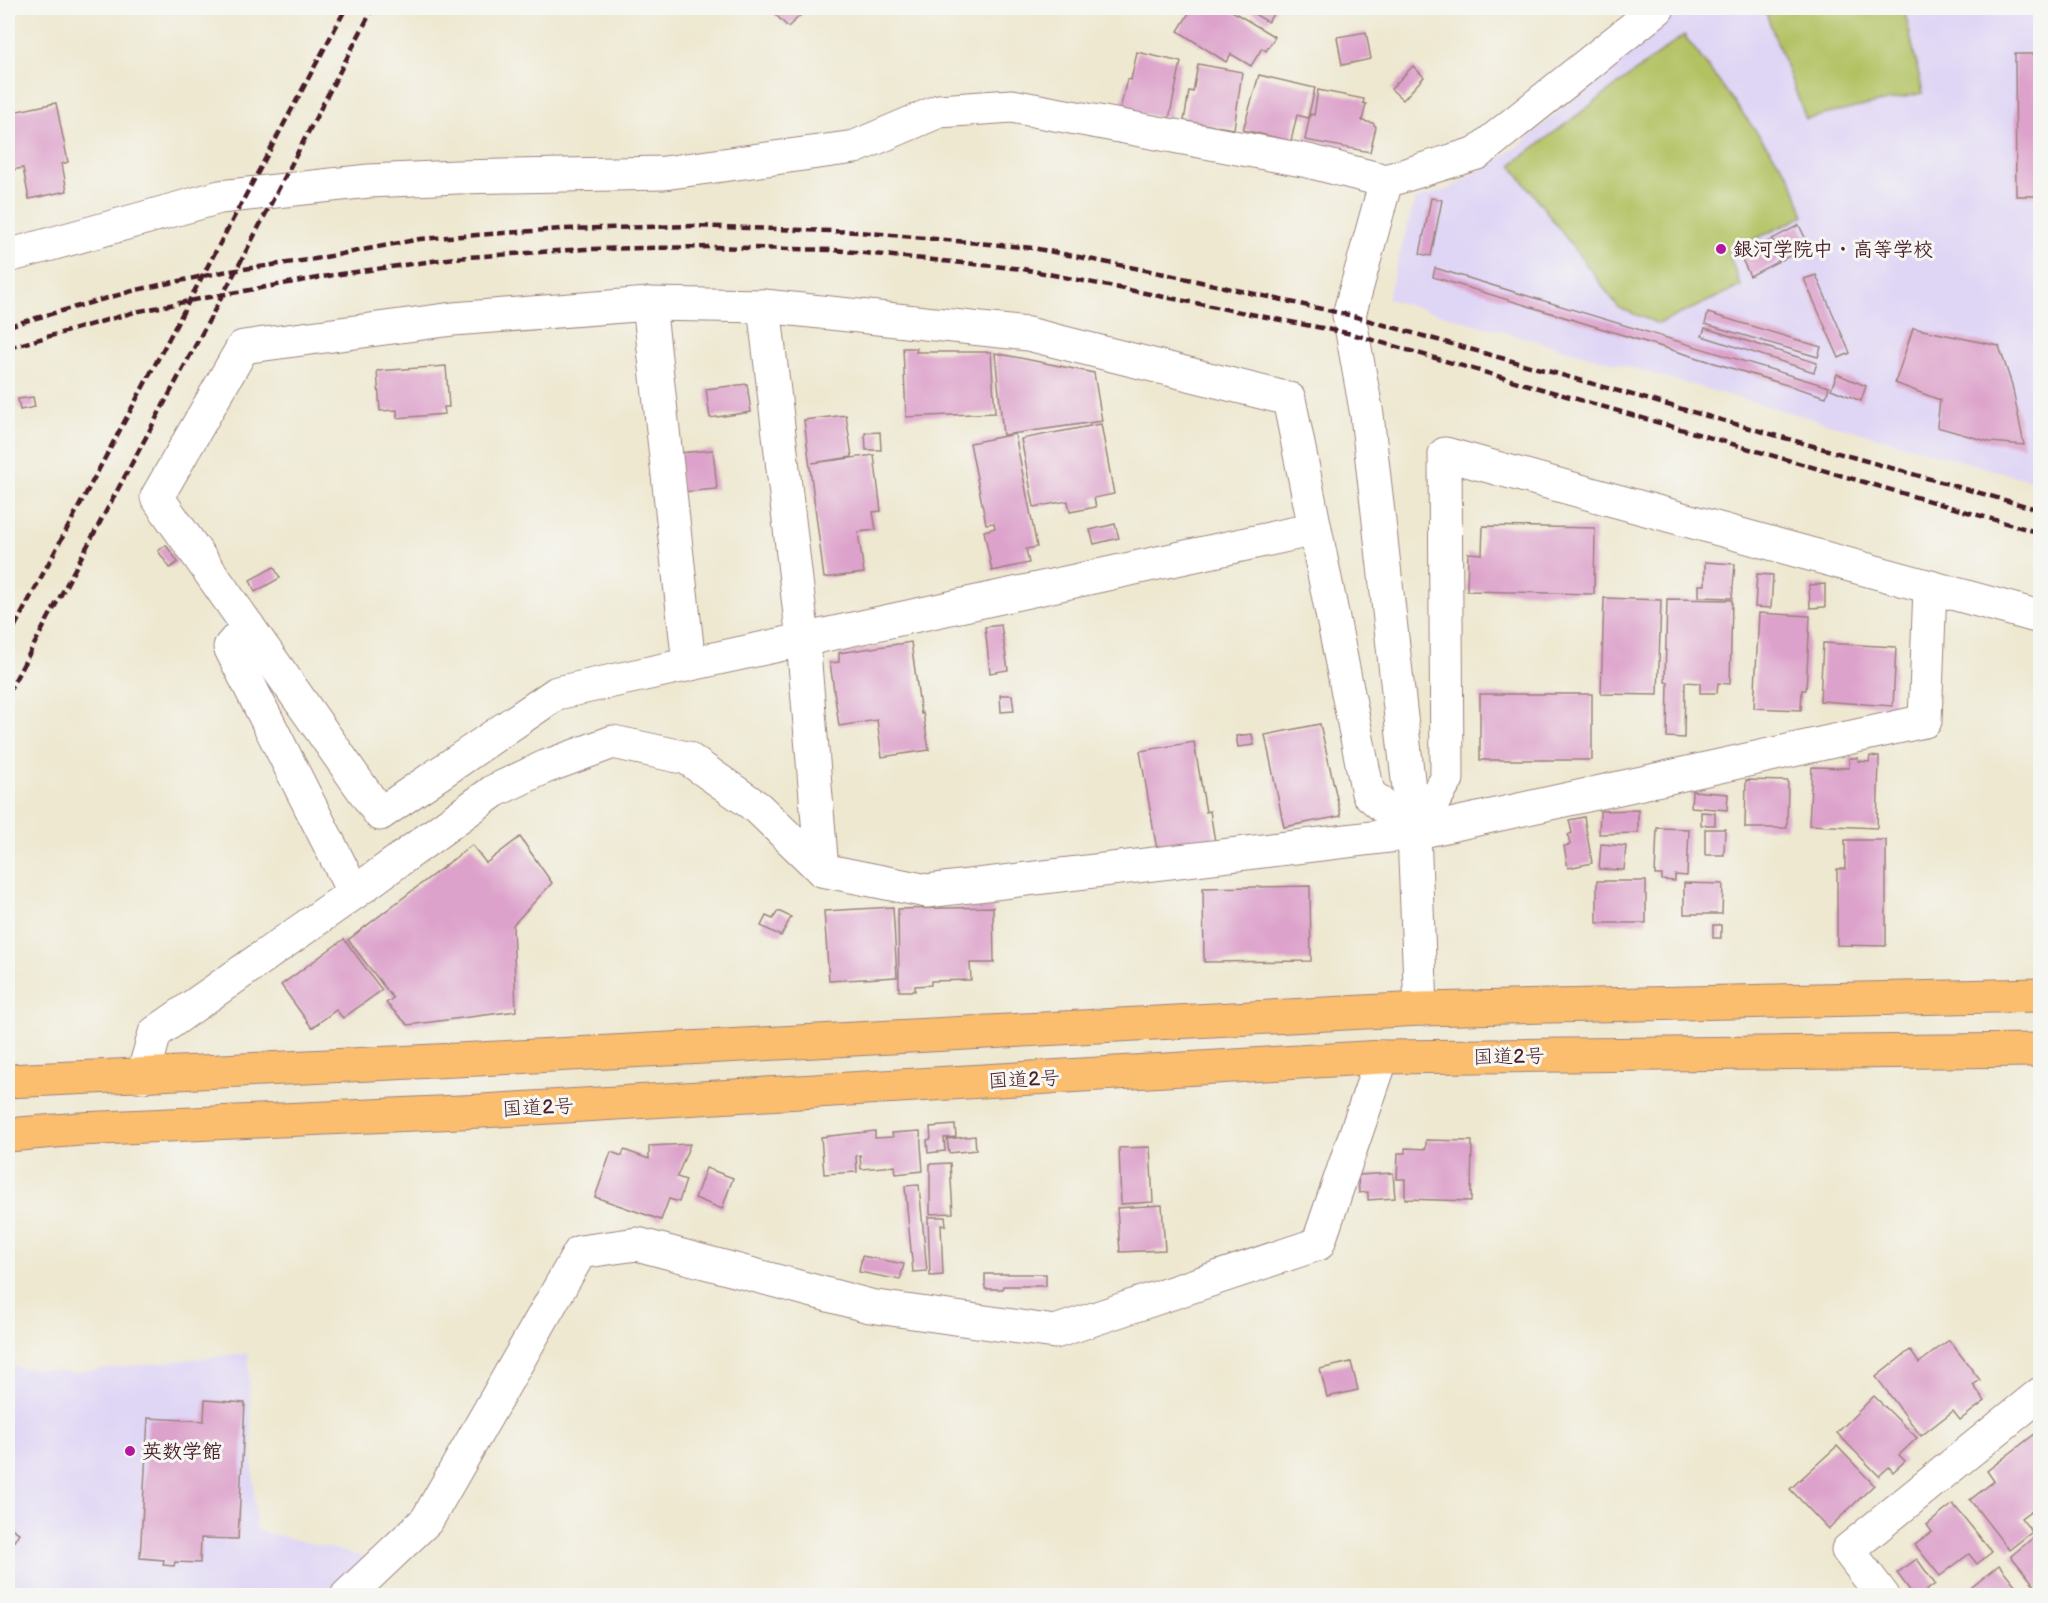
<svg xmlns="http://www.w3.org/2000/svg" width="2048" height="1603" viewBox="0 0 2048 1603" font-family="'Balsamiq Sans','Klee One',sans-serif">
<rect width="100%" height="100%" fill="#f6f6f2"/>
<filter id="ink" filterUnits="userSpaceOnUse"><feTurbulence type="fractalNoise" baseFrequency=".0167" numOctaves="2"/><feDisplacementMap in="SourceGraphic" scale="12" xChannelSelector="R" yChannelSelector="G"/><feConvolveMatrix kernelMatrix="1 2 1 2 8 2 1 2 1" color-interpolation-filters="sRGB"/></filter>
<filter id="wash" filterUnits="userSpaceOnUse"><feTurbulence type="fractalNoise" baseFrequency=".008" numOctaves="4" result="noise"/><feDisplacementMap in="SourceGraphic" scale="24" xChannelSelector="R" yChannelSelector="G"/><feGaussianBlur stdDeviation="1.35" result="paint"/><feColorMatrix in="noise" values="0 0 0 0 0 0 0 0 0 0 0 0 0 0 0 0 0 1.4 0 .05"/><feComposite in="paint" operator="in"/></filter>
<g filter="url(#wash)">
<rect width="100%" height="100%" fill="#eee8d0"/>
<g fill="#dfd5f5">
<polygon points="1680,8 2040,8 2040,483 1387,299 1415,199 1449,189 1519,146"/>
<polygon points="248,1353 256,1530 366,1557 329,1595 8,1595 8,1366 75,1372"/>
</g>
<g fill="#b2c264" stroke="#7e7048" stroke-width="1.5">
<polygon points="1764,8 1904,8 1923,93 1806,119"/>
<polygon points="1684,35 1791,178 1804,216 1728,252 1741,286 1659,324 1619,308 1511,165"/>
</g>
<g id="blocks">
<g fill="#dda2cb">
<polygon points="769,8 808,8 788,27"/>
<polygon points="1192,8 1227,8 1275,37 1266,51 1262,48 1251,66 1231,54 1226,62 1178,31"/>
<polygon points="1244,8 1277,8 1268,22"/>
<polygon points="1366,32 1371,59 1342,65 1337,37"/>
<polygon points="1137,52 1181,62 1169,119 1120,109 1127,79 1131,80"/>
<polygon points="2015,54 2040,54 2040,196 2016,196"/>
<polygon points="1198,64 1242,72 1234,129 1184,121 1189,91 1193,92"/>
<polygon points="1413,66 1424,77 1403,100 1391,89"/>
<polygon points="1259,75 1315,88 1308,118 1297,115 1291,141 1243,130"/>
<polygon points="1318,90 1364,99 1363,103 1366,104 1362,121 1373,123 1376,127 1370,152 1305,140 1310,114 1314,115"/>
<polygon points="56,103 68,162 62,164 67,191 29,199 23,168 8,171 8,113"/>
<polygon points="1431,198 1442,200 1431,256 1420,254"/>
<polygon points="1799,225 1809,246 1782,260 1772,239"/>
<polygon points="1769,241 1779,261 1750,276 1740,255"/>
<polygon points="1435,268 1829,387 1826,397 1433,277"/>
<polygon points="1816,275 1850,353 1839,358 1804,279"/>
<polygon points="1708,313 1821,347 1818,357 1705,324"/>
<polygon points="1705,328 1817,363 1814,372 1702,336"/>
<polygon points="1913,328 1999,346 2012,385 2024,445 1990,442 1937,427 1940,400 1895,383"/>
<polygon points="903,348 917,348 916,352 991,352 995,413 906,417"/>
<polygon points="995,353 1094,373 1102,421 1003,435"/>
<polygon points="446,366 449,407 444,407 445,414 397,418 397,410 380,411 377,371"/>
<polygon points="1837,374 1866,386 1861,401 1831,389"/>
<polygon points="747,384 751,412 710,418 706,389"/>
<polygon points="33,397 35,407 20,410 18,399"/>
<polygon points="846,415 852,457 812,463 874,455 881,511 873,512 876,530 858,532 864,573 824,578 804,420"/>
<polygon points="1101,424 1114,494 1094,498 1096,507 1070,512 1068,501 1034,507 1021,439"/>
<polygon points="880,432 881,450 866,450 865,433"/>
<polygon points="1015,434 1037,547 1026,549 1029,563 992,571 984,531 995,528 994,523 986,524 970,443"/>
<polygon points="713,450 717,489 681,492 678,453"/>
<polygon points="1115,524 1119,538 1094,544 1090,530"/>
<polygon points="1483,526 1595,528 1594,594 1467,591 1468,553 1482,554"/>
<polygon points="166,545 178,562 170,568 158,551"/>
<polygon points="1705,562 1735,564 1732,598 1699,597 1699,585 1705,585"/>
<polygon points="274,567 280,578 255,592 250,580"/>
<polygon points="1757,574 1773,575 1771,608 1755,607"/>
<polygon points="1825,584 1825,607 1810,608 1809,585"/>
<polygon points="1604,598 1661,600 1658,695 1601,694"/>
<polygon points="1667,599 1732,600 1730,684 1718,683 1717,693 1700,693 1700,683 1685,682 1684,738 1667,737 1668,682 1665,682"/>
<polygon points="1759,613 1810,616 1806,690 1802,690 1801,710 1754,708"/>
<polygon points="1001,625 1008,670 990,673 985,627"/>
<polygon points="911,642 921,714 923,713 929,750 882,757 877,720 839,726 830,663 839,662 839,653"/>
<polygon points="1823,643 1896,647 1893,706 1820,701"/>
<rect x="1480" y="694" width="112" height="66"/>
<polygon points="1000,695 1012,695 1014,711 1001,712"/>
<polygon points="1320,724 1341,816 1284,827 1265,735"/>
<polygon points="1252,734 1254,745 1238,747 1236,736"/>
<polygon points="1194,742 1206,812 1210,811 1215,842 1157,850 1140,751"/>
<polygon points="1870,756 1879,757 1877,828 1809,825 1812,767 1849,768 1849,758 1858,758 1858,761 1869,762"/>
<polygon points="1746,780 1788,781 1787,828 1745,828"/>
<polygon points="1692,791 1728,794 1727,810 1691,807"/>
<polygon points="1638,810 1638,833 1599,834 1600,811"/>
<polygon points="1701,812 1715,813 1715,825 1701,825"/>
<polygon points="1584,817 1592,863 1568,868 1564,846 1570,845 1568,835 1572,833 1569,820"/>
<polygon points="1657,828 1689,829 1687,876 1675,875 1675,881 1662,880 1662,875 1655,875"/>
<polygon points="1705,829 1725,829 1724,855 1705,855"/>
<polygon points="520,837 552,883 513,925 516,1011 408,1025 386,1003 393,998 348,940 472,845 486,863"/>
<polygon points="1845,840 1886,840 1886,946 1837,945 1837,869 1845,869"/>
<polygon points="1601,844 1626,846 1624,870 1599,869"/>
<rect x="1597" y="881" width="49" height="42"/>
<polygon points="1684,883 1723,884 1722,914 1684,914"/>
<polygon points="1310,886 1311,961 1204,962 1203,888"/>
<polygon points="893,907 897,977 829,981 824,911"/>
<polygon points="993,907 994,963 970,963 971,980 931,981 931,985 915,986 915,991 899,991 898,909"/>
<polygon points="778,911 791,917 781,936 761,926 766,916 773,919"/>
<rect x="1713" y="925" width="8" height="13"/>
<polygon points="344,939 382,990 343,1018 336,1010 312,1028 281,985"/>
<polygon points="955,1125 956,1137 944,1138 945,1151 928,1153 927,1140 931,1139 930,1127"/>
<polygon points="875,1131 875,1138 893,1137 892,1133 920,1131 923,1171 896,1174 895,1166 861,1169 860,1155 856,1156 857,1172 824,1174 821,1137"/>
<polygon points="975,1136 976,1150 949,1153 947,1139"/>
<polygon points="1426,1140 1472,1141 1471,1201 1405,1199 1405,1179 1397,1179 1398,1153 1405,1153 1405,1148 1426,1149"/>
<polygon points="690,1144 677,1177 686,1180 679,1202 669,1199 661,1220 595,1197 611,1152 622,1156 624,1150 649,1159 649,1146"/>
<polygon points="1150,1147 1153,1202 1121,1204 1119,1148"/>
<polygon points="950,1163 953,1213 930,1214 930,1164"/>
<polygon points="706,1168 733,1178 722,1209 695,1198"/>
<polygon points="1393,1173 1395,1198 1368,1200 1368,1192 1359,1193 1358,1175"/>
<polygon points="919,1185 927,1271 913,1272 905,1186"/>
<polygon points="1162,1205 1165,1250 1120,1252 1117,1208"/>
<polygon points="928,1217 945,1217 946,1225 941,1225 943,1275 930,1276"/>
<polygon points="862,1256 904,1264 900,1280 859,1272"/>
<polygon points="985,1274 1046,1274 1046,1286 1003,1286 1003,1289 985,1289"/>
<polygon points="1949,1340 1980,1380 1973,1385 1985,1401 1960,1420 1953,1411 1921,1436 1876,1377 1910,1350 1919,1363"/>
<polygon points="1351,1362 1358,1390 1327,1397 1320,1369"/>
<polygon points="1874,1396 1917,1438 1899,1455 1905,1461 1893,1472 1889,1467 1879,1476 1837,1433"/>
<polygon points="205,1400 245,1403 238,1539 201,1538 200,1563 175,1562 174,1566 163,1565 164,1560 140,1558 148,1418 204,1421"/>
<polygon points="2036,1433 2040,1439 2040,1504 2021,1518 2032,1532 2009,1550 1970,1500 1994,1481 1987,1471"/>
<polygon points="1837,1446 1874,1485 1828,1529 1790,1489"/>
<polygon points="1953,1504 1992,1552 1977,1564 1969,1554 1940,1576 1915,1545 1932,1532 1927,1525"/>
<polygon points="8,1526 19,1533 12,1545 8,1542"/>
<polygon points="2040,1532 2040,1592 2011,1556"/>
<polygon points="1917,1559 1935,1584 1919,1596 1914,1596 1897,1573"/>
<polygon points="1999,1565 2024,1596 1961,1596"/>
</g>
</g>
</g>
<g filter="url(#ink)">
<use href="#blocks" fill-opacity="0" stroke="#9c847e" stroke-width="1.5"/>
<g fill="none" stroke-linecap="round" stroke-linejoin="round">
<g stroke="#9c847e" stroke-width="35">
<g id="street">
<polyline points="1386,181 1349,315 1367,415 1414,833 1421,1009"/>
<polyline points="8,256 220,197 369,181 457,177 664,173 855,147 939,111 1012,106 1308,161 1386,181 1477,153 1658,8"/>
<polyline points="649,304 689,664"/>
<polyline points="764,306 803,640 822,870"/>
<polyline points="1315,529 557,693 380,814 157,497 243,347 453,319 649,304 764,306 1028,334 1289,399 1368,793 1414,833 1447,779 1445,454 2040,617"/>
<polyline points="248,626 230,647 354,893"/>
<polyline points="143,1076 155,1033 354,893 494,791 545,767 613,742 687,758 758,808 822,870 927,891 1414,833 1925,721 1930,587"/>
<polyline points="347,1596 427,1520 580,1252 637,1244 870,1306 1055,1332 1318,1244 1382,1057"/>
<polyline points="1883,1596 1848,1550 2040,1394"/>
</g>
</g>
<g stroke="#9c847e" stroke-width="35">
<g id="highway">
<polyline points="8,1081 478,1059 1421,1009 2040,995"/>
<polyline points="8,1135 80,1129 482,1111 1382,1057 2040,1050"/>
</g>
</g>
<use href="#street" stroke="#fff" stroke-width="33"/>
<use href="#highway" stroke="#fbbd6e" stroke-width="33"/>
<g stroke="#4a1f2b" stroke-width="4.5" stroke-dasharray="9 4.5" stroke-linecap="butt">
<polyline points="8,326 136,290 223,272 315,259 420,239 561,229 693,226 859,232 1033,248 1165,274 1349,315 2040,510"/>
<polyline points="8,348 135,312 204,298 334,275 454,258 585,249 709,247 834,250 1023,269 1352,334 2040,533"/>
<polyline points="8,639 346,8"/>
<polyline points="8,693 241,261 373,8"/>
</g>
</g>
</g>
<g fill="#b5179e" stroke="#f6f6f2" stroke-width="2">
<circle cx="1721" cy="249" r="6"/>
<circle cx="130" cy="1451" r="6"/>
</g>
<g text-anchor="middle" stroke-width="6" stroke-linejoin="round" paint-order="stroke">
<g font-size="20" font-weight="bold" fill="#4a1f2b" stroke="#f6f6f2" text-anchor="start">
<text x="1733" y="256">銀河学院中・高等学校</text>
<text x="142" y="1458">英数学館</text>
</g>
<g font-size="20" fill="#4a1f2b" stroke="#f6f6f2">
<text transform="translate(1509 1056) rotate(-1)" y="7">国道2号</text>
<text transform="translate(1024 1079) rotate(-3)" y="7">国道2号</text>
<text transform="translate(538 1107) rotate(-3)" y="7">国道2号</text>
</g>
</g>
<rect width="2048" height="1603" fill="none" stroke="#f6f6f2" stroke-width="30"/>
</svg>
